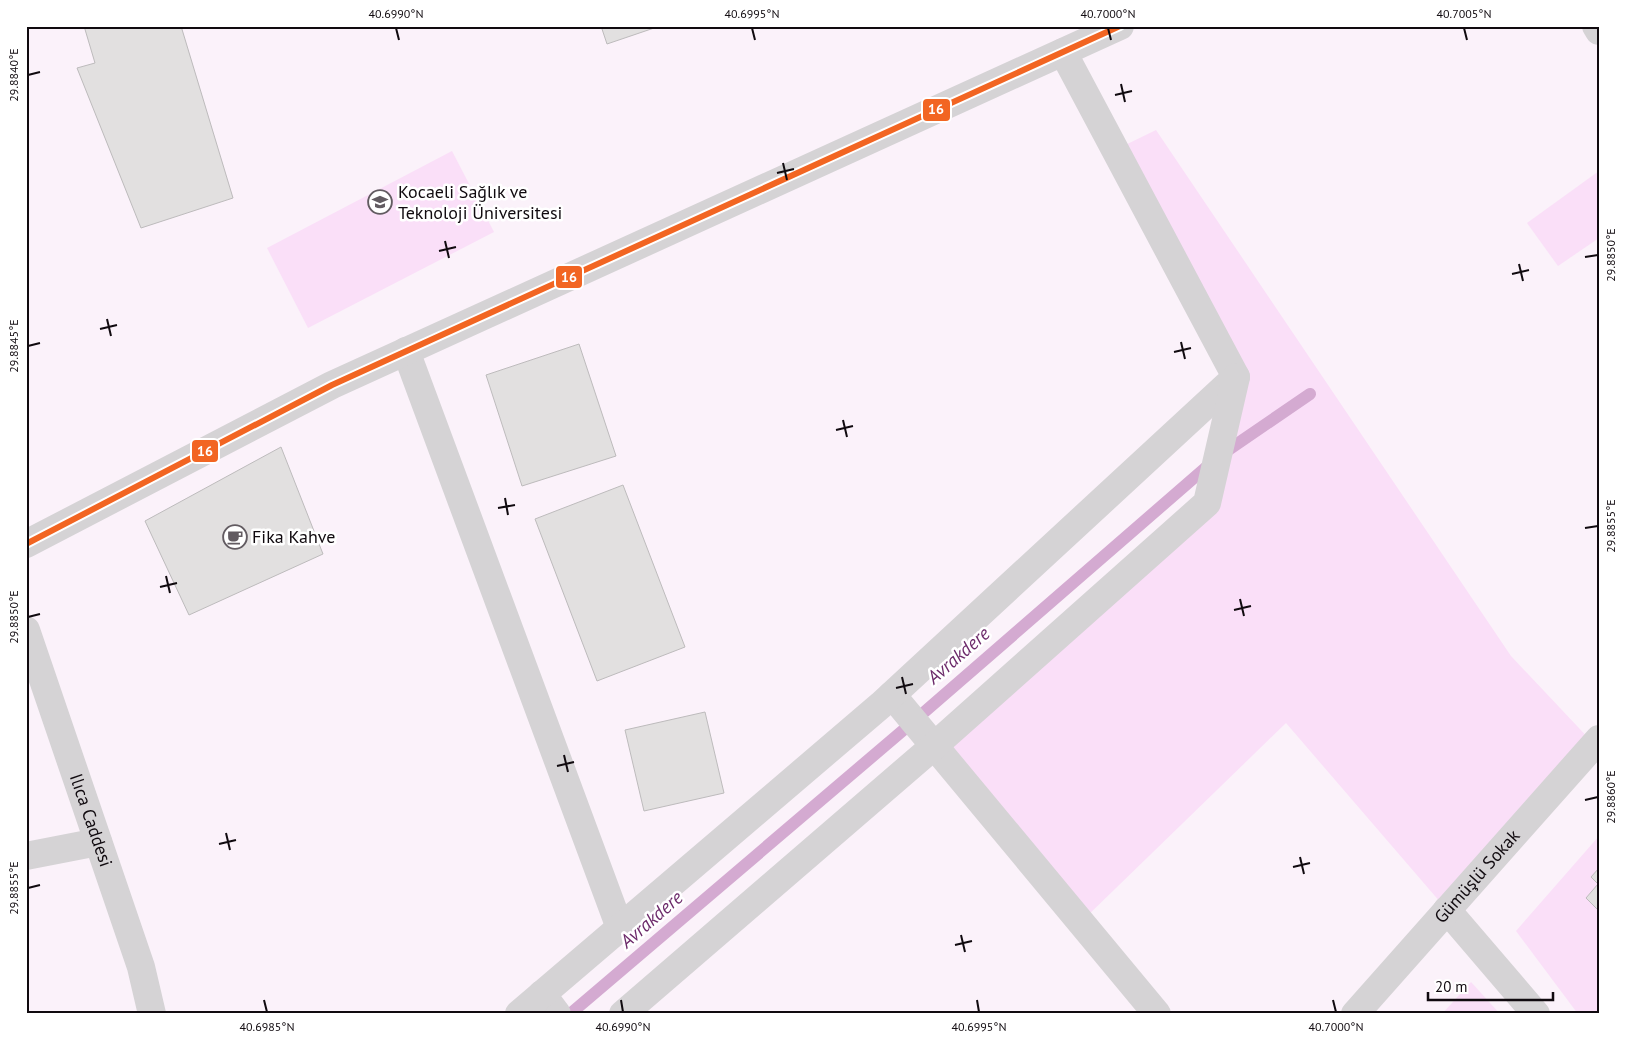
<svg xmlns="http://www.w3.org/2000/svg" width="1625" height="1040" viewBox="0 0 1625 1040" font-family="'PT Sans',sans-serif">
<rect width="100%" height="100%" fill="#fbf2fa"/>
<g fill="#fadff8">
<polygon points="1156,130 1511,656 1594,744 1447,910 1286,723 1081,922 934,746 1207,503 1236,377 1115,150"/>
<polygon points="452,151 494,232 308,328 267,248"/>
<polygon points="1599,171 1599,238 1558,266 1527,223"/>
<polygon points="1599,836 1599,1014 1578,1014 1516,931"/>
<polygon points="1471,982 1500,1014 1442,1014"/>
</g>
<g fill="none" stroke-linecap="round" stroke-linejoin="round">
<polyline stroke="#d4aad1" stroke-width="12" points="570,1014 914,721 1218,457 1310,394"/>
</g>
<g fill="#e2e0e0" stroke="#bdbbbc">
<polygon points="84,26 181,26 233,198 141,228 77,68 95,63"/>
<polygon points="601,26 660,26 607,44"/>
<polygon points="579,344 616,456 522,486 486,375"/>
<polygon points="281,447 323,554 189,615 145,521"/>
<polygon points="623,485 685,647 597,681 535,519"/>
<polygon points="705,712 724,793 644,811 625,730"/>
<polygon points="1599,868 1599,911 1586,898 1598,884 1591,877"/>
</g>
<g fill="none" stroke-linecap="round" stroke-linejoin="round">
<g stroke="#d5d3d5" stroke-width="28">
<polyline points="1596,26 1599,31"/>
<polyline points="406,351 620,928"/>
<polyline points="26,544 332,385 1120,26"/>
<path id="s1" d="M 26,630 L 141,967 L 152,1014"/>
<polyline points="892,695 1157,1014"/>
<polyline points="26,856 98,842"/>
<polyline points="1447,910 1536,1014"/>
<polyline points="542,994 557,1014"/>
<polyline points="519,1014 881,705 1236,377 1063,52"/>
<polyline points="623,1014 934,746 1207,503 1236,377"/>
<path id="s2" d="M 1355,1014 L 1599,739"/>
</g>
<g stroke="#fff" stroke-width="10">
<polyline id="bus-1" points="26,544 332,385 1120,26"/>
</g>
<use href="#bus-1" stroke="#f26522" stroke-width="6"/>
</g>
<path fill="none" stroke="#100a0f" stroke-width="2" d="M 396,28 L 399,40M 752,28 L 755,40M 1108,28 L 1111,40M 1464,28 L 1467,40M 28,75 L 40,72M 1121,84 L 1125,102M 1115,95 L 1132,91M 783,163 L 787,180M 777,173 L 794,169M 445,241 L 449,258M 439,251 L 456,247M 1585,257 L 1598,255M 1519,264 L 1523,281M 1512,274 L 1529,270M 107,319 L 111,336M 100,329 L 117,325M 1181,342 L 1185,359M 28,346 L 40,343M 1174,352 L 1191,348M 843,420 L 847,437M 836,430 L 853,426M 505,498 L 508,515M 498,508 L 515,505M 1585,528 L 1598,526M 166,576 L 170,593M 160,587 L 177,583M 1240,599 L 1244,616M 1234,610 L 1251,606M 28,617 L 40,614M 902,677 L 906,694M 896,688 L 913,684M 564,755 L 568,772M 557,766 L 574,762M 1585,800 L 1598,797M 226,833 L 230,850M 219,844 L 236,840M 1300,857 L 1304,874M 1293,867 L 1310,863M 28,888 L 40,885M 961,935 L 965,952M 955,945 L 972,941M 264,1000 L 267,1012M 621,1000 L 623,1012M 977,1000 L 979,1012M 1333,1000 L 1336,1012"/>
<defs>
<g id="university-ring" transform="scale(1.25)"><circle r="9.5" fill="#fff" stroke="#625b61" stroke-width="1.5"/><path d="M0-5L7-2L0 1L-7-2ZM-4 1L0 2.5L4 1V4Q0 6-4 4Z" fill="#625b61"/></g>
<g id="cafe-ring" transform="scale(1.25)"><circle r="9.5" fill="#fff" stroke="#625b61" stroke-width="1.5"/><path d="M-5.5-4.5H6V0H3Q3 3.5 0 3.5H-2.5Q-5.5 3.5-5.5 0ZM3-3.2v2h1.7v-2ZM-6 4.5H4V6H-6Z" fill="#625b61"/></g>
</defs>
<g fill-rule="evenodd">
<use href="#university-ring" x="380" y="202"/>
<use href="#cafe-ring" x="235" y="537"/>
</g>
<g text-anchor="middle" stroke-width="5" stroke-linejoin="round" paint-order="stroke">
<g font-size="18" fill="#100a0f" stroke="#fff" text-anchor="start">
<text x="398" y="198">Kocaeli Sağlık ve<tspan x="398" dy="21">Teknoloji Üniversitesi</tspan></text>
<text x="252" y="543">Fika Kahve</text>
</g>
<g font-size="18" fill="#100a0f" stroke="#fff">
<text dy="6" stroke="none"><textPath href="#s1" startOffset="201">Ilıca Caddesi</textPath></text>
<text dy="6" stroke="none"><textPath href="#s2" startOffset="184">Gümüşlü Sokak</textPath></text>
</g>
<g font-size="19" font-style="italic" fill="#6c2a6a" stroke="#fff">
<text transform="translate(958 655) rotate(-41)" y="7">Avrakdere</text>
<text transform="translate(651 919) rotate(-41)" y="7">Avrakdere</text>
</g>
</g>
<g stroke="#fff" stroke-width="2">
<rect x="922" y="98" width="29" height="24" rx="5" fill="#f26522"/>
<rect x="555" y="265" width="28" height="24" rx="5" fill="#f26522"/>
<rect x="191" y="439" width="28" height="24" rx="5" fill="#f26522"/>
</g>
<g font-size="14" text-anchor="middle" font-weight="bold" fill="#fff">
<text x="936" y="114">16</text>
<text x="569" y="282">16</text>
<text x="205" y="456">16</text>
</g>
<rect width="1625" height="1040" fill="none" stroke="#ffffff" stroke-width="55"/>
<path d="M1428 992v8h125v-8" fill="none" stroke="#100a0f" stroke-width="2.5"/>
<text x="1435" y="992" font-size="15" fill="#100a0f" stroke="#ffffff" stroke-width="4" paint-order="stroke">20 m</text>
<rect x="28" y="28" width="1570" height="984" fill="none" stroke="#100a0f" stroke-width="2"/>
<g font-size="12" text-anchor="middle" fill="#100a0f">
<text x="396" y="18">40.6990°N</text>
<text x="752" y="18">40.6995°N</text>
<text x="1108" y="18">40.7000°N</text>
<text x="1464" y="18">40.7005°N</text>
<text transform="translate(14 75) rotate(-90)" y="4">29.8840°E</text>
<text transform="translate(1611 255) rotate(-90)" y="4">29.8850°E</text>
<text transform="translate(14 346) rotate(-90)" y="4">29.8845°E</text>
<text transform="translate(1611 526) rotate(-90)" y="4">29.8855°E</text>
<text transform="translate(14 617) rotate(-90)" y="4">29.8850°E</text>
<text transform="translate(1611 797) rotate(-90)" y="4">29.8860°E</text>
<text transform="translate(14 888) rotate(-90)" y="4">29.8855°E</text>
<text x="267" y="1031">40.6985°N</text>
<text x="623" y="1031">40.6990°N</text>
<text x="979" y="1031">40.6995°N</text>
<text x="1336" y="1031">40.7000°N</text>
</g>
</svg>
